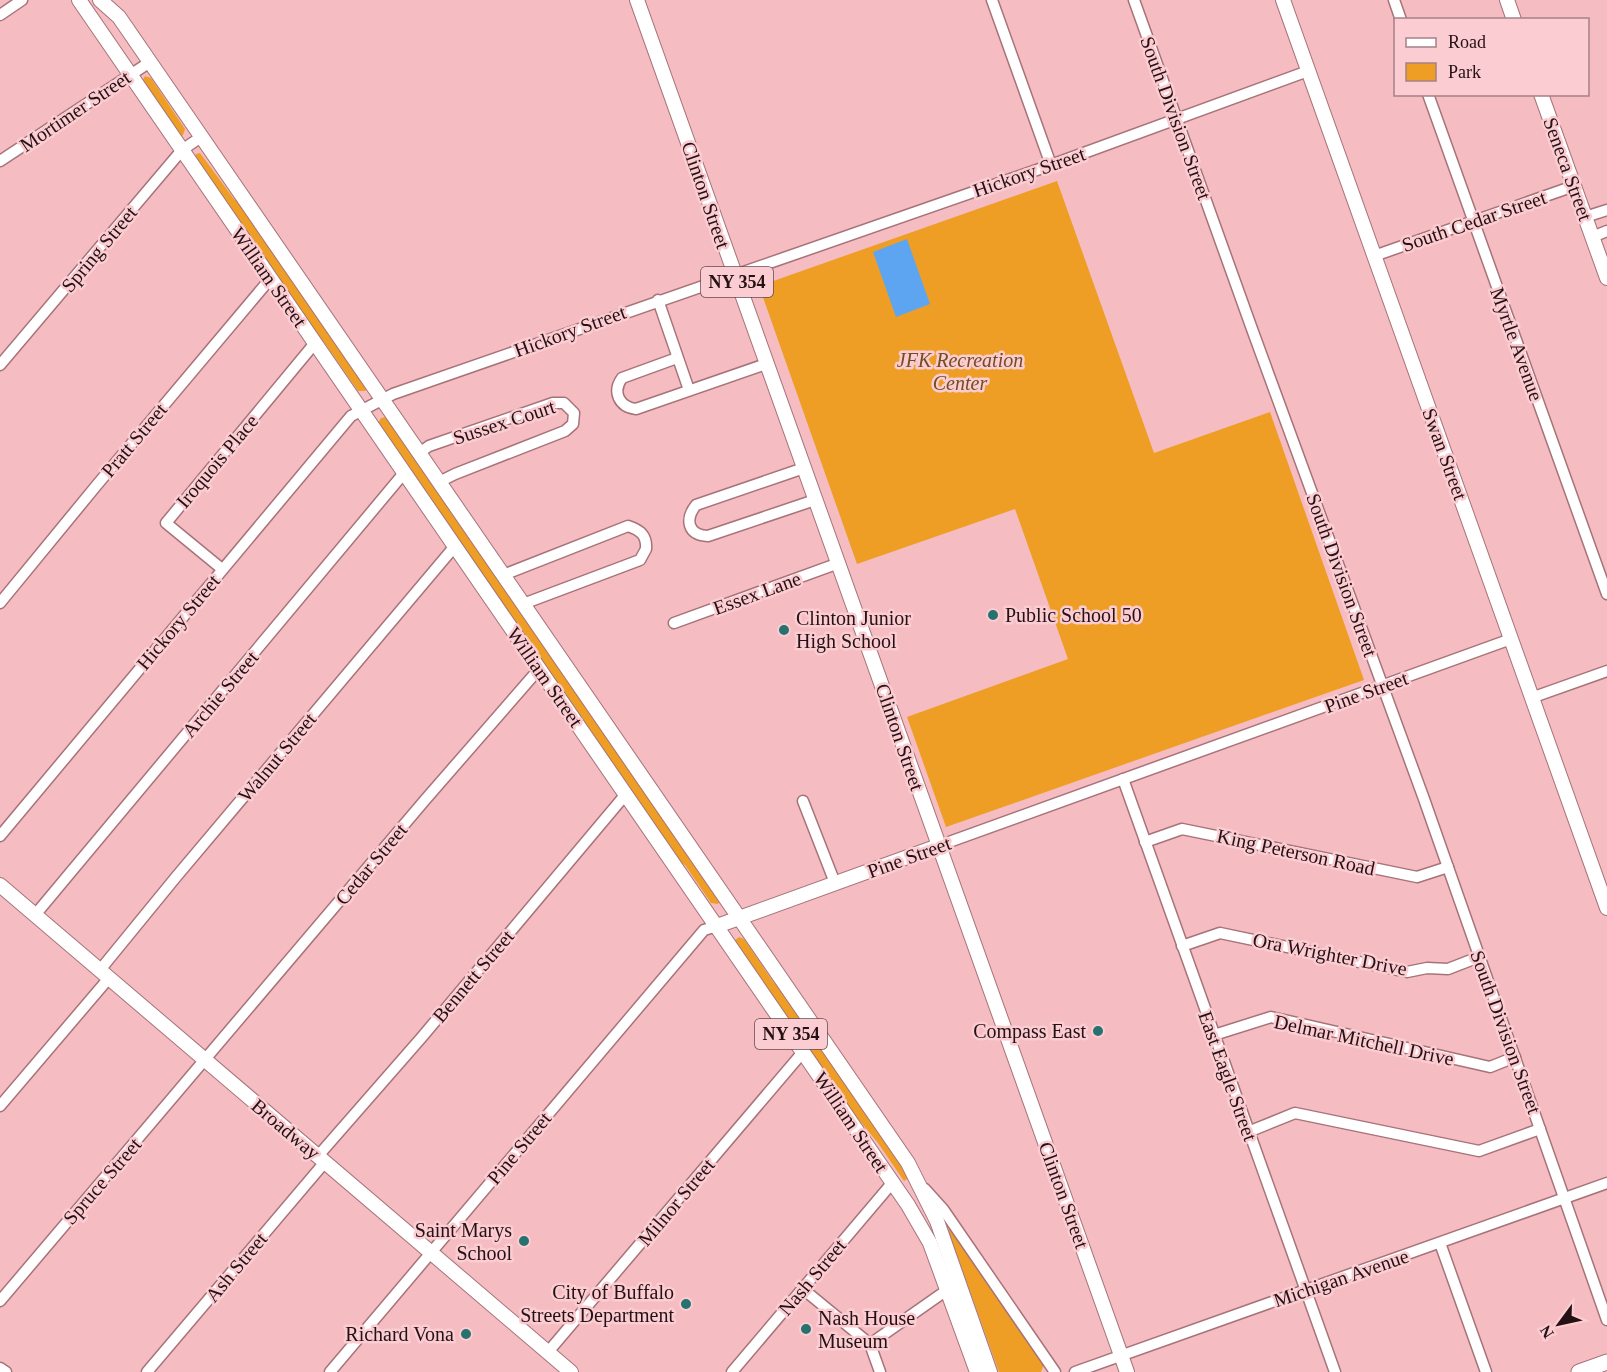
<svg xmlns="http://www.w3.org/2000/svg" width="1607" height="1372" viewBox="0 0 1607 1372" font-family="'Times New Roman',serif">
<rect width="100%" height="100%" fill="#f5bcc2"/>
<g fill="#ee9e25">
<polygon points="145,76 151,78 185,129 183,135 180,137 141,83"/>
<polygon points="200,153 234,199 245,207 367,388 365,391 358,391 324,342 314,335 194,159 196,154"/>
<polygon points="1057,181 1154,453 1270,412 1364,680 946,827 907,717 1068,659 1015,509 857,564 759,286"/>
<polygon points="387,417 720,900 718,904 711,903 685,865 674,859 378,423 381,418"/>
<polygon points="739,937 744,939 774,983 785,990 826,1049 909,1178 904,1181 878,1143 828,1082 734,941"/>
<polygon points="950,1228 1044,1364 1041,1372 999,1372 948,1230"/>
</g>
<polygon fill="#5da5f1" points="907,239 930,304 896,317 873,252"/>
<g fill="none" stroke-linecap="round" stroke-linejoin="round">
<g stroke="#a77379" stroke-width="13">
<g id="minor">
<polyline points="992,0 1051,165"/>
<polyline points="1134,0 1252,329 1424,799 1607,1320"/>
<polyline points="1394,0 1401,20"/>
<polyline points="0,15 22,0"/>
<polyline points="1428,94 1607,594"/>
<polyline points="0,161 150,62"/>
<polyline points="1585,217 1607,210"/>
<polyline points="1592,237 1607,231"/>
<polyline points="1374,256 1574,186"/>
<polyline points="658,300 689,390"/>
<path d="M 677,358 L 622,378 C 612,392 619,407 636,409 L 766,364"/>
<polyline points="0,365 182,150 201,137"/>
<polyline points="419,453 429,446 553,403 564,403 574,413 573,424 565,431 455,474 439,482"/>
<path d="M 804,468 L 696,505 C 685,519 687,535 708,536 L 815,500"/>
<polyline points="222,569 166,523 315,343"/>
<path d="M 503,575 L 628,526 C 640,530 647,535 646,549 L 640,560 L 523,604"/>
<polyline points="0,603 96,486 270,279"/>
<polyline points="674,623 839,563"/>
<polyline points="1531,698 1607,671"/>
<polyline points="1123,779 1335,1372"/>
<polyline points="803,801 835,883"/>
<polyline points="0,836 351,416 393,394 1051,165 1308,71"/>
<polyline points="1145,842 1182,829 1417,877 1448,867"/>
<polyline points="938,846 1511,639"/>
<polyline points="35,915 404,473"/>
<polyline points="1182,946 1220,933 1407,972 1427,968 1448,969 1479,957"/>
<polyline points="100,970 176,877 455,546"/>
<polyline points="1214,1035 1271,1017 1490,1067 1515,1057"/>
<polyline points="0,1106 109,978"/>
<polyline points="1248,1132 1295,1113 1479,1151 1540,1129"/>
<polyline points="318,1156 422,1037 626,794"/>
<polyline points="925,1189 943,1209 1055,1372"/>
<polyline points="1440,1243 1486,1372"/>
<polyline points="803,1289 870,1344 880,1372"/>
<polyline points="0,1301 425,800 539,669"/>
<polyline points="870,1344 947,1290"/>
<polyline points="548,1352 803,1052"/>
<polyline points="0,1368 6,1372"/>
<polyline points="147,1372 325,1162"/>
<polyline points="330,1372 704,930 717,926"/>
<polyline points="732,1372 893,1182"/>
<polyline points="1075,1372 1607,1183"/>
</g>
</g>
<g stroke="#a77379" stroke-width="16">
<g id="major">
<polyline points="79,0 908,1205 930,1243 977,1372"/>
<polyline points="100,0 119,17 908,1163 937,1221 990,1372"/>
<polyline points="637,0 1127,1372"/>
<polyline points="1283,0 1607,908"/>
<polyline points="1507,0 1514,20"/>
<polyline points="1541,94 1607,278"/>
<polyline points="0,885 571,1372"/>
<polyline points="717,926 938,846"/>
</g>
</g>
<g stroke="#a77379" stroke-width="17">
<polyline id="highway" points="1579,1372 1607,1362"/>
</g>
<use href="#minor" stroke="#fff" stroke-width="10"/>
<use href="#major" stroke="#fff" stroke-width="14"/>
<use href="#highway" stroke="#fff" stroke-width="15"/>
</g>
<g fill="#27716e" stroke="#fbccd1" stroke-width="2">
<circle cx="993" cy="615" r="6"/>
<circle cx="784" cy="630" r="6"/>
<circle cx="1098" cy="1031" r="6"/>
<circle cx="524" cy="1241" r="6"/>
<circle cx="686" cy="1304" r="6"/>
<circle cx="806" cy="1329" r="6"/>
<circle cx="466" cy="1334" r="6"/>
</g>
<g text-anchor="middle" stroke-width="5" stroke-linejoin="round" paint-order="stroke">
<g fill="#fbccd1" stroke="#64494c" stroke-width="1.5">
<rect x="701" y="267" width="72" height="30" rx="4.5"/>
<rect x="755" y="1019" width="72" height="30" rx="4.5"/>
</g>
<g font-size="18" font-weight="bold" fill="#241113">
<text x="737" y="288">NY 354</text>
<text x="791" y="1040">NY 354</text>
</g>
<g font-size="20" fill="#241113" stroke="#fbccd1">
<text transform="translate(75 111) rotate(-34)" y="7">Mortimer Street</text>
<text transform="translate(1176 118) rotate(70)" y="7">South Division Street</text>
<text transform="translate(1568 169) rotate(70)" y="7">Seneca Street</text>
<text transform="translate(1029 172) rotate(-19)" y="7">Hickory Street</text>
<text transform="translate(706 195) rotate(71)" y="7">Clinton Street</text>
<text transform="translate(1474 221) rotate(-19)" y="7">South Cedar Street</text>
<text transform="translate(99 249) rotate(-50)" y="7">Spring Street</text>
<text transform="translate(269 277) rotate(55)" y="7">William Street</text>
<text transform="translate(570 331) rotate(-20)" y="7">Hickory Street</text>
<text transform="translate(1517 344) rotate(70)" y="7">Myrtle Avenue</text>
<text transform="translate(504 422) rotate(-18)" y="7">Sussex Court</text>
<text transform="translate(134 440) rotate(-50)" y="7">Pratt Street</text>
<text transform="translate(1445 454) rotate(70)" y="7">Swan Street</text>
<text transform="translate(217 461) rotate(-50)" y="7">Iroquois Place</text>
<text transform="translate(1342 575) rotate(70)" y="7">South Division Street</text>
<text transform="translate(757 593) rotate(-20)" y="7">Essex Lane</text>
<text transform="translate(178 622) rotate(-50)" y="7">Hickory Street</text>
<text transform="translate(545 677) rotate(55)" y="7">William Street</text>
<text transform="translate(1366 692) rotate(-20)" y="7">Pine Street</text>
<text transform="translate(220 694) rotate(-50)" y="7">Archie Street</text>
<text transform="translate(900 737) rotate(71)" y="7">Clinton Street</text>
<text transform="translate(277 757) rotate(-50)" y="7">Walnut Street</text>
<text transform="translate(1296 852) rotate(12)" y="7">King Peterson Road</text>
<text transform="translate(909 857) rotate(-20)" y="7">Pine Street</text>
<text transform="translate(371 864) rotate(-50)" y="7">Cedar Street</text>
<text transform="translate(1330 954) rotate(11)" y="7">Ora Wrighter Drive</text>
<text transform="translate(473 976) rotate(-50)" y="7">Bennett Street</text>
<text transform="translate(1506 1032) rotate(70)" y="7">South Division Street</text>
<text transform="translate(1364 1040) rotate(12)" y="7">Delmar Mitchell Drive</text>
<text transform="translate(1228 1076) rotate(70)" y="7">East Eagle Street</text>
<text transform="translate(851 1122) rotate(56)" y="7">William Street</text>
<text transform="translate(286 1129) rotate(40)" y="7">Broadway</text>
<text transform="translate(519 1148) rotate(-50)" y="7">Pine Street</text>
<text transform="translate(102 1181) rotate(-49)" y="7">Spruce Street</text>
<text transform="translate(1064 1195) rotate(70)" y="7">Clinton Street</text>
<text transform="translate(676 1202) rotate(-50)" y="7">Milnor Street</text>
<text transform="translate(236 1267) rotate(-50)" y="7">Ash Street</text>
<text transform="translate(812 1277) rotate(-50)" y="7">Nash Street</text>
<text transform="translate(1341 1278) rotate(-19)" y="7">Michigan Avenue</text>
</g>
<g font-size="20" font-style="italic" fill="#714e1f" stroke="#fbccd1">
<text x="960" y="367">JFK Recreation<tspan x="960" dy="23">Center</tspan></text>
</g>
<g font-size="20" fill="#241113" stroke="#fbccd1" text-anchor="end">
<text x="1005" y="622" text-anchor="start">Public School 50</text>
<text x="796" y="625" text-anchor="start">Clinton Junior<tspan x="796" dy="23">High School</tspan></text>
<text x="1086" y="1038">Compass East</text>
<text x="512" y="1237">Saint Marys<tspan x="512" dy="23">School</tspan></text>
<text x="674" y="1299">City of Buffalo<tspan x="674" dy="23">Streets Department</tspan></text>
<text x="818" y="1325" text-anchor="start">Nash House<tspan x="818" dy="23">Museum</tspan></text>
<text x="454" y="1341">Richard Vona</text>
</g>
</g>
<rect x="1394" y="18" width="195" height="78" fill="#fbccd1" stroke="#a58185" stroke-width="1.5"/>
<rect x="1406" y="38" width="30" height="9" fill="#ffffff" stroke="#a58185" stroke-width="1.5"/>
<text x="1448" y="48" font-size="18" fill="#241113">Road</text>
<rect x="1406" y="63" width="30" height="18" fill="#ee9e25" stroke="#a58185" stroke-width="1.5"/>
<text x="1448" y="78" font-size="18" fill="#241113">Park</text>
<g transform="translate(1559 1324) rotate(237)" stroke="#fbccd1" stroke-width="4.5" paint-order="stroke">
<path d="M0-4.5L10 22L0 15L-10 22Z" fill="#241113"/>
<text y="-9" font-size="16" font-weight="bold" text-anchor="middle" fill="#241113">N</text>
</g>
</svg>
